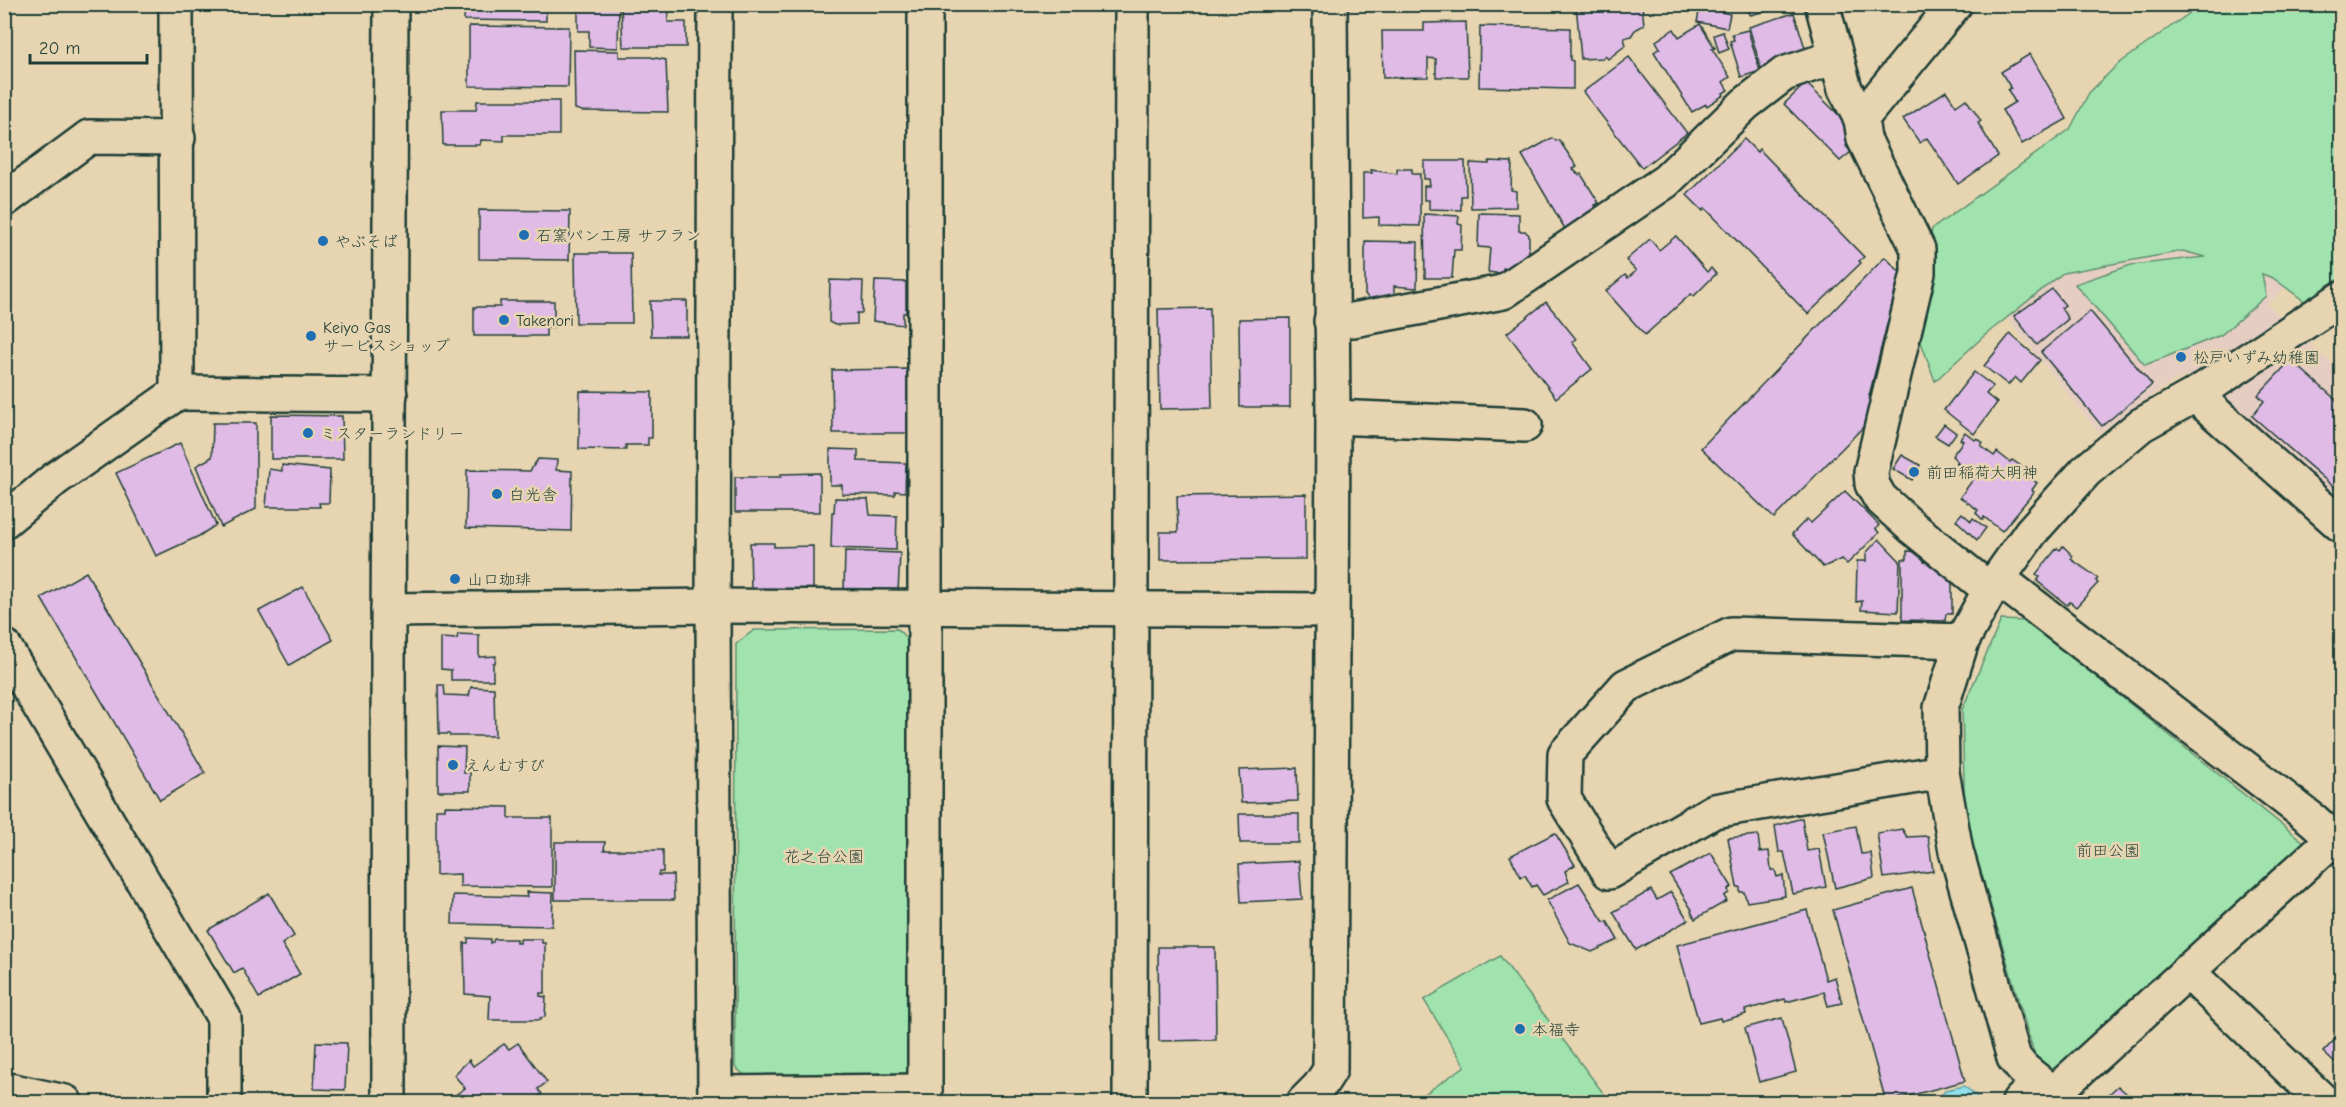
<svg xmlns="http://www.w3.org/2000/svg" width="2346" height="1107" viewBox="0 0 2346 1107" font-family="'Comic Neue','Klee One',sans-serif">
<rect width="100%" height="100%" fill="#e7d5b2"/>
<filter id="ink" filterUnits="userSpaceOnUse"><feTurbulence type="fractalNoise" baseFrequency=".0167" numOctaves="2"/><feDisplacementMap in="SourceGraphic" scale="12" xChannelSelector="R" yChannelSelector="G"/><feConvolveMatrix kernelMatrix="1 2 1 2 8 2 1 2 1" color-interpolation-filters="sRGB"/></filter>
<g filter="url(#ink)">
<polygon fill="#e5cdc2" points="2228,238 2309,267 2267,304 2341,373 2341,502 2193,374 2171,382 2099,433 1999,308 2047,268"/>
<g fill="#a0e3ae" stroke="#609071" stroke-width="1.5">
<polygon points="2201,5 2341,5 2341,279 2307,303 2273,278 2262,274 2266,296 2221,335 2145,365 2075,284 2131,265 2205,257 2183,251 2063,273 1984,336 1935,381 1917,331 1932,229 2070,129 2089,93 2117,65"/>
<polygon points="2001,620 2026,621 2305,843 2057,1072 2036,1060 1965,818 1962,710"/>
<polygon points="898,629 913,646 913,1067 900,1084 756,1085 735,1067 736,644 754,630"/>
<polygon points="1500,956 1610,1102 1413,1102 1465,1066 1424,1000"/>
</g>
<polygon fill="#90e0ec" stroke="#639fa2" stroke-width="1.5" points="1964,1086 1984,1102 1935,1102 1946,1090"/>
<g fill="#dfbbe6" stroke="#1f3d34" stroke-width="1.5">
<polygon points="465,4 546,4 546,21 464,20"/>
<polygon points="578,4 619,4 618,48 589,47 589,31 578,31"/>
<polygon points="644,4 665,4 665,9 669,9 668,22 686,22 686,47 623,47 621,5"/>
<rect x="743" y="4" width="38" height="5"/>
<polygon points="1576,4 1642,4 1644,25 1635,30 1631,36 1624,38 1626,45 1608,59 1605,55 1603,58 1581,59"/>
<polygon points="1747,4 1797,4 1750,15"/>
<polygon points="1700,7 1730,14 1727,28 1697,22"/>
<polygon points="1794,13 1807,54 1761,68 1749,27"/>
<polygon points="1466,22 1468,77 1436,77 1436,59 1428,58 1428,77 1383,78 1382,31 1424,31 1424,23"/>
<polygon points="1700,24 1715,48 1712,49 1730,77 1723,82 1728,90 1723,93 1724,95 1707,106 1706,104 1692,112 1654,52 1660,48 1656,41 1674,29 1679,37"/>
<polygon points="469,26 569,27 568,87 469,86"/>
<polygon points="1480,26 1570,28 1570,60 1573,61 1573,89 1479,87"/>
<polygon points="1748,30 1760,71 1741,77 1730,41 1734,40 1732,34"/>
<polygon points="1723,32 1729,49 1719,53 1714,35"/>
<polygon points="574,50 619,51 619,57 650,57 666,60 668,112 582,111 575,109"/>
<polygon points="2030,54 2067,119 2022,144 2002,110 2015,102 2008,90 2011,88 2001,72"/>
<polygon points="1629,57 1687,133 1642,168 1583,92"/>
<polygon points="1806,83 1847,123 1844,126 1854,138 1846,146 1851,152 1840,161 1784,104"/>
<polygon points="1946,91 1956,106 1966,99 1981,121 1978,123 1998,156 1958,184 1927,138 1920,143 1903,119"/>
<polygon points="477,101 559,101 559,135 504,135 504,141 481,140 480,145 443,145 442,110 476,110"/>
<polygon points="1552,138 1556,141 1559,140 1577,167 1573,169 1579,175 1581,174 1599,203 1595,205 1598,209 1565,229 1522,155"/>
<polygon points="1744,139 1757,152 1759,149 1864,257 1859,261 1861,263 1808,314 1705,208 1703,211 1687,195"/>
<polygon points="1424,161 1465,161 1466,196 1461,196 1461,210 1429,209 1429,200 1424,200 1424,186 1430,186 1429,179 1424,179"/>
<polygon points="1489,161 1512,162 1511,190 1516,191 1516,207 1471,208 1470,163 1489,164"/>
<polygon points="1397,169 1412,169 1412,174 1420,174 1420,226 1379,225 1379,217 1363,218 1363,173 1372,173 1371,170 1397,174"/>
<polygon points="479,210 570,211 569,260 479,259"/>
<polygon points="1479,213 1519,214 1519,231 1525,231 1529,235 1529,257 1525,262 1515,261 1514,269 1503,268 1502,274 1488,272 1490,248 1478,247"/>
<polygon points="1424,214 1459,216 1458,224 1462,225 1461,250 1454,250 1452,278 1425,278"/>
<polygon points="1676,236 1707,272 1711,268 1716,274 1694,296 1691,294 1645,335 1606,291 1625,275 1628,278 1636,271 1626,260 1650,239 1659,250"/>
<polygon points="1365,241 1418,242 1417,288 1394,286 1394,298 1369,299 1365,294"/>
<polygon points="575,253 631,253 632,323 576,323"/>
<polygon points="1885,257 1905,277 1897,285 1869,396 1873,397 1872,418 1774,518 1701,448"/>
<polygon points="830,280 863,281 862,313 857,313 857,324 835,325 829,322"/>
<polygon points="875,281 906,282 906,313 903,313 903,325 873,321"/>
<polygon points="2052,289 2065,305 2061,308 2068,319 2037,345 2014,316"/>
<polygon points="500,301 554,301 554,327 546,327 546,336 474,336 474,307 500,307"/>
<polygon points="650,301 687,301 687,336 651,336"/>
<polygon points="1546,302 1576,339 1572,342 1592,369 1556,398 1507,333"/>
<polygon points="1210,308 1212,408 1160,409 1158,309"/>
<polygon points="2090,311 2152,385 2102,426 2041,352"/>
<polygon points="1290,318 1290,407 1240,407 1239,319"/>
<polygon points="2010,334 2040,360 2021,383 2015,377 2008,385 1984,366"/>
<polygon points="2291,360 2342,405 2342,494 2252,416 2264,401 2258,395"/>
<polygon points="907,369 908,433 833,433 832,370"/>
<polygon points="1974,372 1993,386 1986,394 1997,403 1974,434 1944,410"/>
<polygon points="580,391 652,392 652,438 648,438 648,445 626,445 626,450 579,449"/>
<polygon points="271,415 342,416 343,459 271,459"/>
<polygon points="213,423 256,423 256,509 221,527 196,466 212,457"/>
<polygon points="1944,424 1956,433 1948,444 1935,436"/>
<polygon points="1965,432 1975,440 1977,438 1983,443 1981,446 1994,456 1997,452 2010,462 2012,460 2024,468 2022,472 2037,483 2032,490 2034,492 2002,531 1984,517 1983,520 1976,513 1978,510 1960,497 1975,477 1956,463 1958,462 1952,456 1963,441 1960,439"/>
<polygon points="180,443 216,525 199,536 156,556 116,473"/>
<polygon points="830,449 858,450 858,461 906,463 905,492 895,491 895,495 842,494 842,485 830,485"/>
<polygon points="1902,455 1920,465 1912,480 1893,469"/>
<polygon points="538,459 557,460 556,470 572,471 571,531 466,528 467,470 530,471"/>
<polygon points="282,465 330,470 329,503 319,503 320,507 266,507 269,469 282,471"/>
<polygon points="820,473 820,512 735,512 735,477 781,477 781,474"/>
<polygon points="1845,491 1879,525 1876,529 1879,533 1847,564 1842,559 1823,567 1792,534 1807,519 1811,523"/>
<polygon points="1306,494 1306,559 1160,560 1160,532 1178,532 1177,496"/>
<polygon points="835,498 868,499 870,515 897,516 896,550 831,548 832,512 834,512"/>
<polygon points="1962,513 1971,521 1973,518 1986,528 1977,540 1956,520"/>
<polygon points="1879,539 1900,561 1898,612 1861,610 1862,601 1856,602 1857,561 1866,561 1866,553"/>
<polygon points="750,543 774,543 774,547 813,546 813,590 751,591"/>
<polygon points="2063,546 2073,556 2071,559 2098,578 2096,581 2098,583 2076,607 2070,602 2067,605 2037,581 2040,577 2036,574 2057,548 2060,550"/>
<polygon points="845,551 900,553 898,592 844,590"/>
<polygon points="1907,551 1920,552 1920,556 1924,556 1924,562 1934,563 1944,576 1952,578 1952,614 1946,614 1945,621 1902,620 1902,559 1907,559"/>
<polygon points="86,572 205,773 160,800 41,598"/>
<polygon points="303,587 333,640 289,665 259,611"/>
<polygon points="458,634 479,635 479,657 496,656 495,663 493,663 493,680 451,680 451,670 441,669 441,638 457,639"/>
<polygon points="438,685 444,685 445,695 469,696 471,687 494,688 495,736 450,736 449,734 439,734"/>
<polygon points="438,746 465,747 464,773 470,772 470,791 438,791"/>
<polygon points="1297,768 1298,801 1241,803 1239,770"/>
<polygon points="445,806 509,807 509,818 552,818 552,887 460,886 460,874 436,875 436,809 445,809"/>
<polygon points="1239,814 1299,814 1299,843 1240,843"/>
<polygon points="1802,818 1807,851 1819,849 1826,887 1793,894 1784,852 1779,852 1775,826"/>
<polygon points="1856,826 1861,854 1871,853 1874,878 1835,888 1823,832"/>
<polygon points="1902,829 1907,837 1928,836 1933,871 1884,878 1877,833"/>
<polygon points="1555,833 1575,865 1565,871 1569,882 1543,895 1536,885 1532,887 1525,875 1521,877 1510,856"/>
<polygon points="1758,835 1760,852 1769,851 1771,870 1775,870 1777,877 1783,875 1785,896 1747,902 1744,892 1740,892 1740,887 1737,887 1728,838"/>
<polygon points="555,842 605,842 604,850 663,850 663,872 659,872 658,875 673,875 674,900 555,900"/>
<polygon points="1711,853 1732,887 1728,889 1729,893 1724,896 1727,901 1695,919 1691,911 1692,910 1670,875"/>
<polygon points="1299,861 1302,899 1241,902 1239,864"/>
<polygon points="1579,883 1604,922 1607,921 1618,940 1592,952 1570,943 1547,900"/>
<polygon points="1912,888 1965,1081 1886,1102 1833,910"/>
<polygon points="1651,890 1657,900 1671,892 1688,920 1636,950 1613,912"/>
<polygon points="526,892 553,893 552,926 452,924 453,895 527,897"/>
<polygon points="269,893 294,936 282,944 300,974 259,998 242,968 234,973 208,930"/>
<polygon points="1807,910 1826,980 1835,977 1842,1003 1828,1006 1824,992 1786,1002 1785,999 1745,1010 1746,1014 1721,1021 1720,1018 1699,1023 1677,945"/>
<polygon points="468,938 490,939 490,943 493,942 494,939 516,939 516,943 520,943 520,939 542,939 542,943 545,943 545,993 540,993 540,996 546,997 545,1017 540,1018 541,1020 489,1020 490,996 465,994 464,943 468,943"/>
<polygon points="1158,947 1215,947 1216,1040 1159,1041"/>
<polygon points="1782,1018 1796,1072 1759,1082 1745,1028"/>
<polygon points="2342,1032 2342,1070 2323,1052"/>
<polygon points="316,1042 347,1043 345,1090 314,1089"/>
<polygon points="518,1043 547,1082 538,1089 542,1094 530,1102 452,1102 450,1099 465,1088 454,1075 469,1060 473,1066 504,1044 509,1049"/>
<polygon points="2118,1086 2136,1102 2103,1102 2101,1101"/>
</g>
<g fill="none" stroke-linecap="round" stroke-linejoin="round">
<g stroke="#1f3d34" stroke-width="38">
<g id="minor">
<polyline points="715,4 713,606 715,1102"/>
<polyline points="925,4 925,1102"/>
<polyline points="1822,4 1845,89 1861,119 1955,4"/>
<polyline points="1861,119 1864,139 1918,249 1918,273 1871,472 1872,484 1880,498 1913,528 1990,590"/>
<polyline points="4,200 89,137 178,138"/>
<polyline points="1331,321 1353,320 1503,292 1666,181 1745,104 1784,74 1835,57"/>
<polyline points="177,393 390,395"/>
<polyline points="2195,395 2342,526"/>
<polyline points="1333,417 1525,425"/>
<polyline points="4,521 55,479 177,393 176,4"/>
<polyline points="1999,579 2313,820 2342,846"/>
<polyline points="388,610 713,606 1331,610"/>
<polyline points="4,646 224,1018 224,1102"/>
<polyline points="1942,772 1714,811 1609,872 1564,799 1565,754 1626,686 1731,634 1962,641"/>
<polyline points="2187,971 2324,1102"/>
<polyline points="4,1089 65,1102"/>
<polyline points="715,1093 925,1091"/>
<polyline points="2054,1093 2342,831"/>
<polyline points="389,1102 388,645 391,4"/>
<polyline points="1130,1102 1132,4"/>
<polyline points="1304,1102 1319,1087 1330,1070 1333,417 1330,4"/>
<polyline points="2019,1102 2039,1082"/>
<polyline points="2064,1102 2023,1069 2014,1058 1956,851 1942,772 1941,708 1962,641 1990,590 2031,532 2086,471 2141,425 2195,395 2342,298"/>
</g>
</g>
<use href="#minor" stroke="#e7d5b2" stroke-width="33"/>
</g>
</g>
<g fill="#1f6fb2" stroke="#e7d5b2" stroke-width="2">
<circle cx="524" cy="235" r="6"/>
<circle cx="323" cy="241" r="6"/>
<circle cx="504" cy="320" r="6"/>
<circle cx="311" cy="336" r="6"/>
<circle cx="2181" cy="357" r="6"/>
<circle cx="308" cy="433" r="6"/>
<circle cx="1914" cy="472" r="6"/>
<circle cx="497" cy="494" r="6"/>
<circle cx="455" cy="579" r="6"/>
<circle cx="453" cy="765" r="6"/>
<circle cx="1520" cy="1029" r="6"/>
</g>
<g text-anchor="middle" stroke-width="5" stroke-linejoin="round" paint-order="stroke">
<g font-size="16" fill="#1f3d34" stroke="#e7d5b2" text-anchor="start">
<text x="536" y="241">石窯パン工房 サフラン</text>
<text x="335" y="247">やぶそば</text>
<text x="516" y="326">Takenori</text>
<text x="323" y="333">Keiyo Gas<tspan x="323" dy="18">サービスショップ</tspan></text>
<text x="2193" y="363">松戸いずみ幼稚園</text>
<text x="320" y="439">ミスターランドリー</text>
<text x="1926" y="478">前田稲荷大明神</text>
<text x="509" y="500">白光舎</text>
<text x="467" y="585">山口珈琲</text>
<text x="465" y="771">えんむすび</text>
<text x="1532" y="1035">本福寺</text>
</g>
<g font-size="16" fill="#25453a" stroke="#e7d5b2">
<text x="2108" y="856">前田公園</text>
<text x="824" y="862">花之台公園</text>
</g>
</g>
<rect width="2346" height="1107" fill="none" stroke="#e7d5b2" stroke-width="24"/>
<rect x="12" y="12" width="2322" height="1083" fill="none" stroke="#1f3d34" stroke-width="2" filter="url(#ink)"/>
<path d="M30 54v9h117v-9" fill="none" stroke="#1f3d34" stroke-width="3"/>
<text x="39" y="54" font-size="18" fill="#1f3d34" stroke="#e7d5b2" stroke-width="4.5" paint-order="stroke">20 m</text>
</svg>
